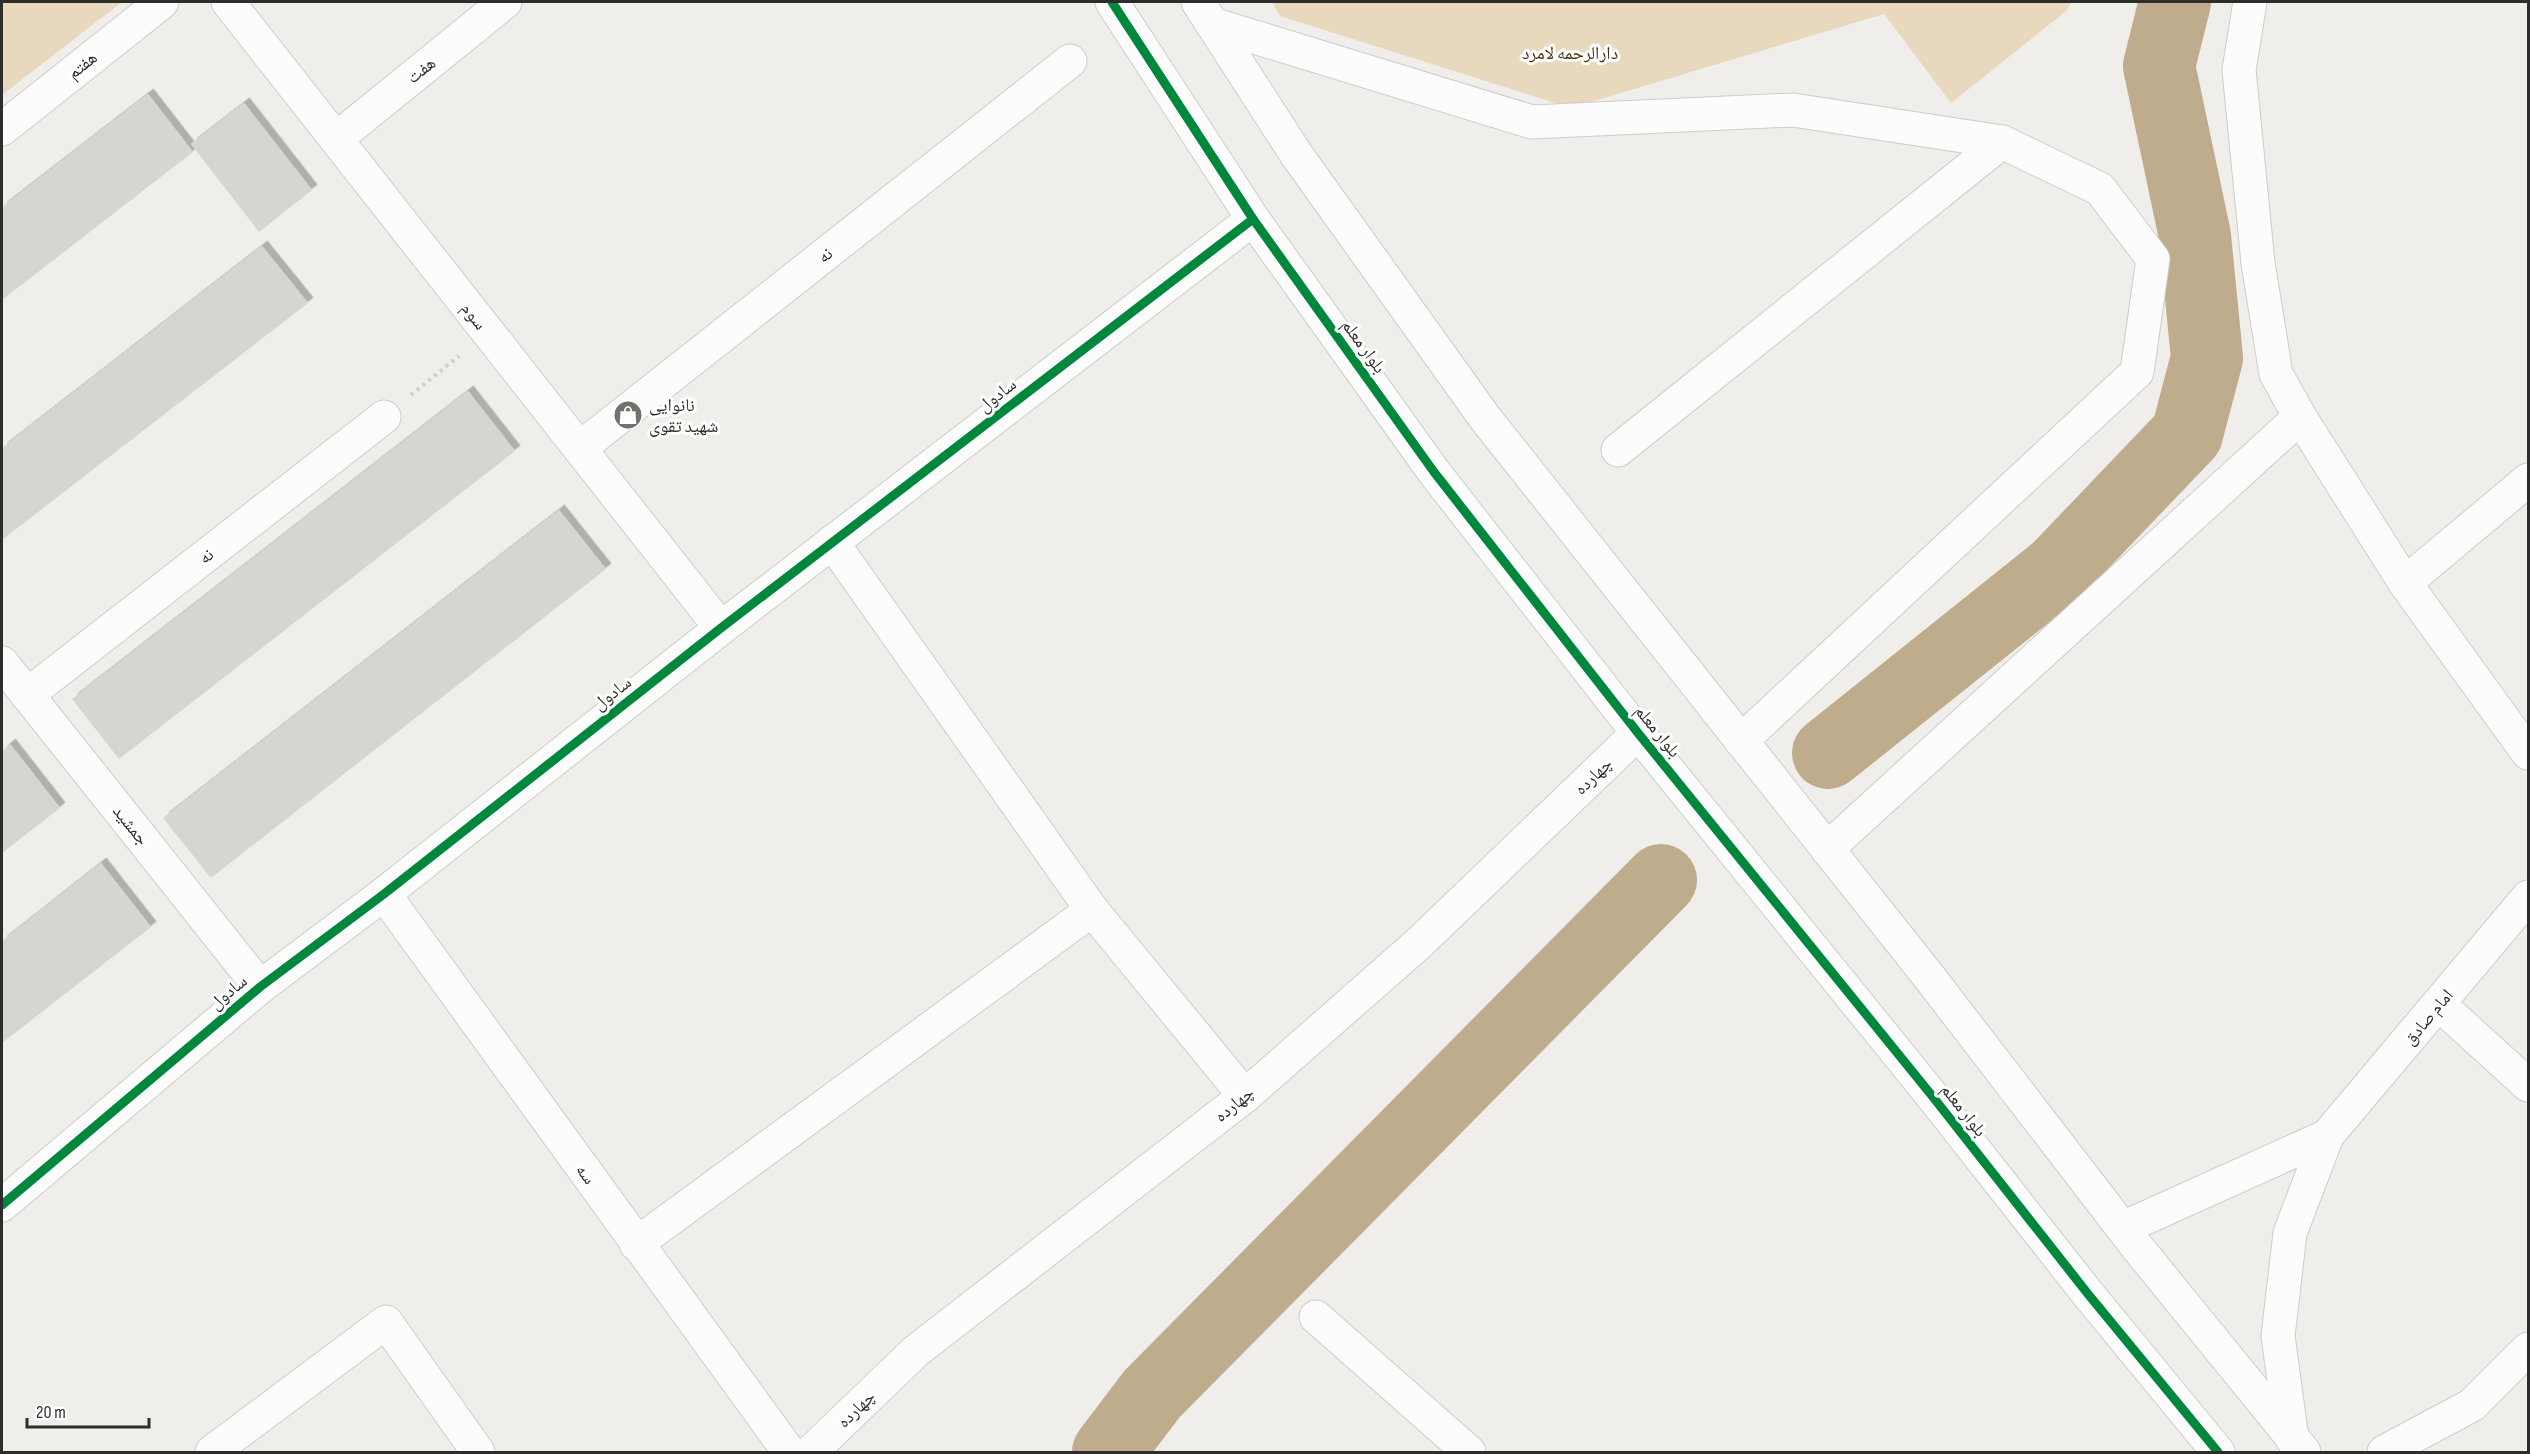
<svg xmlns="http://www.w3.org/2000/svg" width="2530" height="1454" viewBox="0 0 2530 1454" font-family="'Sofia Sans Condensed','Noto Naskh Arabic',sans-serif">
<defs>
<filter id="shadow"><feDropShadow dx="5.5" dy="-5.5" stdDeviation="0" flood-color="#0004"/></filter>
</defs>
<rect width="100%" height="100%" fill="#f0eeeb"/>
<g fill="#e8d8bd">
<polygon points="2,2 122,2 2,95"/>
<polygon points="1272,2 2072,2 2065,12 1951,103 1884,14 1571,108 1280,16"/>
</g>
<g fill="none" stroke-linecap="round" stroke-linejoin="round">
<g stroke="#bfac8c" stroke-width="72">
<polyline points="1828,753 2057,570 2187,434 2207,358 2195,236 2159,66 2175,2"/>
<polyline points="1108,1452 1152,1394 1661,880"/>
</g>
</g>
<g fill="#d6d5d2" filter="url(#shadow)">
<polygon points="148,94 193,152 2,300 2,207"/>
<polygon points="244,103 312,190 259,232 191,144"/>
<polygon points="262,246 308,303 2,540 2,448"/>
<polygon points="468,391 515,451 119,759 72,699"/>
<polygon points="559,510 606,569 211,878 163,818"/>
<polygon points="10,744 60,808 2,853 2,751"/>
<polygon points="101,863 151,927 2,1043 2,941"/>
</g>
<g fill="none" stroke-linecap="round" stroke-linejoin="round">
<g stroke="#ceccca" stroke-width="35">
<g id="minor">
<polyline points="228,2 721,628"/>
<polyline points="2250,2 2239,70 2258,263 2276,374 2300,417 2405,583 2528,753"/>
<polyline points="1212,24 1532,122 1793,110 2002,142"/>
<polyline points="2,129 162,2"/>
<polyline points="336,139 505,2"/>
<polyline points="580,448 1070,61"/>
<polyline points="1618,450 2002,142 2100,189 2153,259 2137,372 1741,741"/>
<polyline points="832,542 1092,910 1245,1096"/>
<polyline points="2405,583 2528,480"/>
<polyline points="2,663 260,987"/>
<polyline points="27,695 384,417"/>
<polyline points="1827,849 2300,417"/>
<polyline points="384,894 789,1452"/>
<polyline points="2439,1004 2528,1085"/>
<polyline points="2,1205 260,987 384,894 721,628 1253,219"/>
<polyline points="2123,1228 2327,1136"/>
<polyline points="636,1244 1092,910"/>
<polyline points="1316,1317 1469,1452"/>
<polyline points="2292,1439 2278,1336 2290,1233 2327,1136 2528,897"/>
<polyline points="212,1452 386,1322 478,1452"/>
<polyline points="811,1452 916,1351 1245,1096 1418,944 1638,733"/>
<polyline points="2384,1452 2472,1405 2528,1349"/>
</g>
</g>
<g stroke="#ceccca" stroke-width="35">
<g id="tertiary">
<polyline points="1112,2 1253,219 1434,472 1638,733 1933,1097 2088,1294 2218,1452"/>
<polyline points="1198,2 1296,154 1485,418 1930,978 2137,1247 2304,1452"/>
</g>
</g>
<polyline stroke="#d0cfce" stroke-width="4" stroke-dasharray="3 4.5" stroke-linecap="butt" points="411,395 459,356"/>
<use href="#minor" stroke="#fdfcfc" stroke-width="33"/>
<use href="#tertiary" stroke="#fdfcfc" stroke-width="33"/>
<g stroke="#fff" stroke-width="13">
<g id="cycleway">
<polyline points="1112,2 1253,219 1434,472 1638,733 1933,1097 2088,1294 2218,1452"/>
<polyline points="2,1205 260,987 384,894 721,628 1253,219"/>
</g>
</g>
<use href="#cycleway" stroke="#00873e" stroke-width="9"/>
</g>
<defs>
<g id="shop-disc" transform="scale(1.5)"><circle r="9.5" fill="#73716e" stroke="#fff"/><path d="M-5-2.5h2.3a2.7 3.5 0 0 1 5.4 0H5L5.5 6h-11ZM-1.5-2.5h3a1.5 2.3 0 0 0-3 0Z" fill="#fff"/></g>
</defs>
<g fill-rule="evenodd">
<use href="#shop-disc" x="628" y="415"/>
</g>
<g text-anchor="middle" stroke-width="6" stroke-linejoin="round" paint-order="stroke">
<g font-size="18" fill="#45320c" stroke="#fff">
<text x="1570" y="59">دارالرحمه لامرد</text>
</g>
<g font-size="18" fill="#2f2d2b" stroke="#fff">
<text transform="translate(82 65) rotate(-39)" y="6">هفتم</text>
<text transform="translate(421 70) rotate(-39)" y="6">هفت</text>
<text transform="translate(825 255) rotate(-38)" y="6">نه</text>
<text transform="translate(474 316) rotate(52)" y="6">سوم</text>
<text transform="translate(1364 346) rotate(54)" y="6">بلوار معلم</text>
<text transform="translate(997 395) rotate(-38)" y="6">سادول</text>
<text transform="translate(206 556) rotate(-38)" y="6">نه</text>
<text transform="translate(612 693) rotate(-38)" y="6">سادول</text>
<text transform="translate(1658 731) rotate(51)" y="6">بلوار معلم</text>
<text transform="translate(1593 776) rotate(-44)" y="6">چهارده</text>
<text transform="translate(131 825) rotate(51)" y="6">جمشید</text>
<text transform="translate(228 992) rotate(-40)" y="6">سادول</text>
<text transform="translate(2428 1017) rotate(-50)" y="6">امام صادق</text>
<text transform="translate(1234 1104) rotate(-39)" y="6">چهارده</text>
<text transform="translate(1964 1110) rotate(52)" y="6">بلوار معلم</text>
<text transform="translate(586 1174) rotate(54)" y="6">سه</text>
<text transform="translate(856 1409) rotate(-44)" y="6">چهارده</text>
</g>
<g font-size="18" fill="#2f2d2b" stroke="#fff" text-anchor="start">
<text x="649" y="411">نانوایی<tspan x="649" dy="21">شهید تقوی</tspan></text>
</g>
</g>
<rect width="2530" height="1454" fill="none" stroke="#2f2d2b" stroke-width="6"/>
<path d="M27 1418v9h122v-9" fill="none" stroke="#2f2d2b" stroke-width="3"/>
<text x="36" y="1418" font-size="18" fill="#2f2d2b" stroke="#ffffff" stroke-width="4.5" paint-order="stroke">20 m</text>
</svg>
